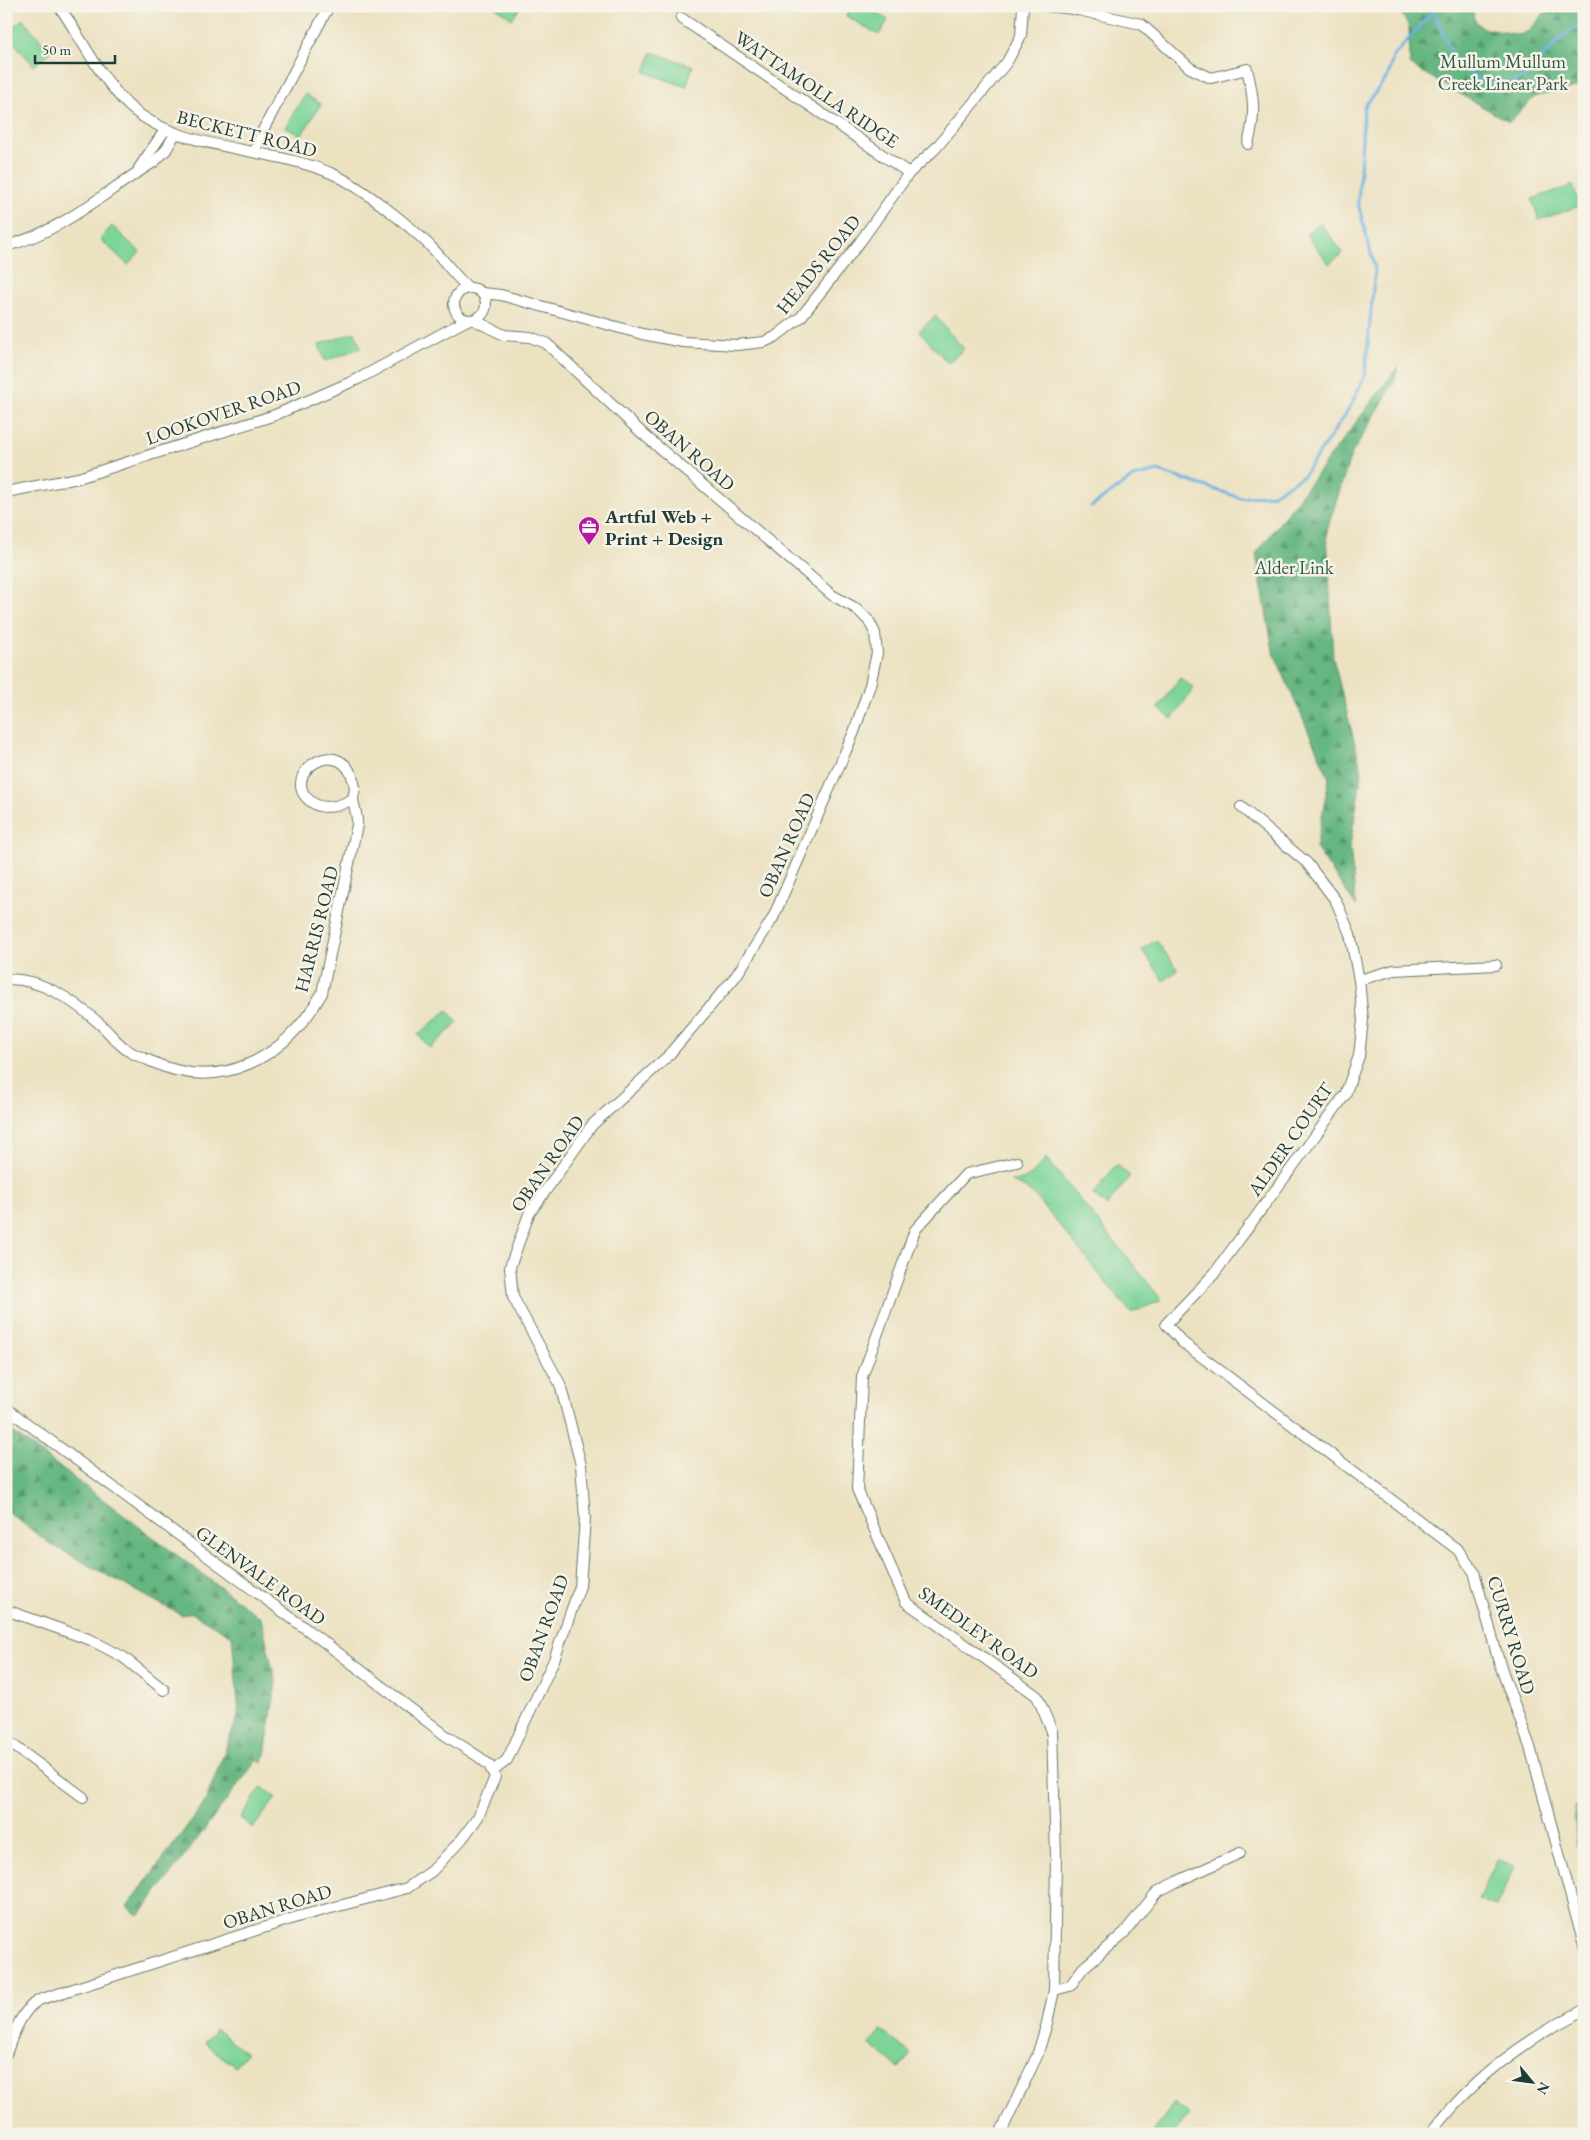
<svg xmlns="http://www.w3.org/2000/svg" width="1590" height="2140" viewBox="0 0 1590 2140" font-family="'EB Garamond',serif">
<defs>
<pattern id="forest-firs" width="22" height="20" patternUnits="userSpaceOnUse" patternTransform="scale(1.25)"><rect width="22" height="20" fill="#65b681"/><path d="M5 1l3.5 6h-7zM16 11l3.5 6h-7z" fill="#53956a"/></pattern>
</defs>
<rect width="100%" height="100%" fill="#f7f3e8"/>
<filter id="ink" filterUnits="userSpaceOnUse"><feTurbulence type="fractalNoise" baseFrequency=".02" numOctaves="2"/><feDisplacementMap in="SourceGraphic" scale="10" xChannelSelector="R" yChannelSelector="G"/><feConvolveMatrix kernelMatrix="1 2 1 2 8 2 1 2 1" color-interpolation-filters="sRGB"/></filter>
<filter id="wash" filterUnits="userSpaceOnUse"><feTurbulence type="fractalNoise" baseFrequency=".0096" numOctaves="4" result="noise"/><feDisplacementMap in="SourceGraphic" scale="20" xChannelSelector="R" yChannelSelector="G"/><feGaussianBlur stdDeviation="1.12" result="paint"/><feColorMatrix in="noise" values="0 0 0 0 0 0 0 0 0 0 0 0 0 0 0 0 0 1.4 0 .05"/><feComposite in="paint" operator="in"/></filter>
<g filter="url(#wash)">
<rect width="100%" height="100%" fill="#ece2c2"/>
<g fill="#7cd499" stroke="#4e8866">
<polygon points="494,6 521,6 512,19"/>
<polygon points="852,6 866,6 888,20 879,35 846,16"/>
<polygon points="23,19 51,52 34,66 6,33"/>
<polygon points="652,52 693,66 686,87 645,72"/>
<polygon points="305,94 321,104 301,136 285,127"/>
<polygon points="1573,185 1580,206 1539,220 1532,199"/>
<polygon points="1320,223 1343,253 1329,264 1306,234"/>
<polygon points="112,226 140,252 128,265 100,239"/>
<polygon points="935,316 964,349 948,363 919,331"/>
<polygon points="355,332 361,348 325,361 319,345"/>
<polygon points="1180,678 1194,688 1172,719 1158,708"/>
<polygon points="1156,940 1178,970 1164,981 1142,950"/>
<polygon points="447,1010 458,1023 430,1048 418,1035"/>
<path d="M 1046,1158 L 1162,1300 L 1131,1313 L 1037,1198 L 1025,1188 L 1011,1181 C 1028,1183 1036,1170 1046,1158 Z"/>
<polygon points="1116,1165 1130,1176 1107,1206 1093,1195"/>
<polygon points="262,1787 276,1798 253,1828 240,1818"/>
<polygon points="1584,1807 1584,1845 1577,1846 1574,1808"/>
<polygon points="1498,1859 1515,1867 1496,1907 1478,1899"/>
<polygon points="216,2029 246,2053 235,2067 205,2043"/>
<polygon points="881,2030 911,2054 899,2068 869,2044"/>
<polygon points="1174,2103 1189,2114 1174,2134 1152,2134"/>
</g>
<g fill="url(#forest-firs)" stroke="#427a5a">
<polygon points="1397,6 1472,6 1474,19 1482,28 1519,35 1529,31 1550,6 1584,6 1584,85 1535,97 1509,122 1410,65 1409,27"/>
<polygon points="1398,367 1393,385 1351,455 1327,530 1333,658 1362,772 1350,846 1356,906 1316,848 1329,778 1273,651 1256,554"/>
<polygon points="6,1427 261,1618 276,1683 265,1756 262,1763 257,1760 139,1916 127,1907 205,1802 239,1714 232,1636 192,1613 181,1615 52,1545 6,1511"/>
</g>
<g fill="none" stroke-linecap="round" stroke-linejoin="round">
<g stroke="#6bb2e2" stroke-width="3">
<polyline points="1432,6 1454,61 1478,80 1509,84 1526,76 1562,37 1584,21"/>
<polyline points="1091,507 1133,477 1158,471 1241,498 1273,494 1303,476 1327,442 1350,407 1365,375 1375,269 1358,203 1364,107 1388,76 1393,57 1434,10"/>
</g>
</g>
</g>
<g filter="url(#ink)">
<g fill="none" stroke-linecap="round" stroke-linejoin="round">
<g stroke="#677766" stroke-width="12">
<g id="street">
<path d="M 59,6 C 82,39 100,78 129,106 C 180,152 269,146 333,174 C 360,186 412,227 433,249 C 446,262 454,276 469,288"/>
<path d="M 1046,6 L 1074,9 L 1141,24 L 1190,68 L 1211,78 L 1247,69 C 1254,98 1256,114 1248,144"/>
<polyline points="681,18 909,173"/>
<polyline points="255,151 263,130 329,6"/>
<polyline points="139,168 165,130"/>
<path d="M 6,246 C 64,231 105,191 154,162 L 166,150 L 175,134"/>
<circle cx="470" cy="304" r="16"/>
<polyline points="482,293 501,295 642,334 683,342 737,345 764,342 775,337 801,317 860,242 909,173 936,148 1007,62 1021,36 1023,6"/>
<polyline points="474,320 504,335 530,337 546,343 643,434 832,595 857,609 869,621 875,633 877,653 870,685 854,732 773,918 736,976 667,1057 592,1125 529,1214 510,1267 513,1297 560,1384 581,1465 585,1518 580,1586 554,1660 507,1760 493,1771"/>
<polyline points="6,492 78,478 275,415 358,379 467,320"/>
<polyline points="1241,807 1307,863 1336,901 1350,934 1359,980 1363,1020 1359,1056 1345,1095 1214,1274 1166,1324 1182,1342 1458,1550 1474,1572 1500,1665 1530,1747 1584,1945"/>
<path d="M 6,979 C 42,978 74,1001 100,1024 C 109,1032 117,1043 127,1050 C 133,1054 141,1057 148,1060 C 220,1095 286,1058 322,993 L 357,825 C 358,815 354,808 353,799 C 353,795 355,792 355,788 C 345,726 273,777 313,803 C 325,811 342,805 353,799"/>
<polyline points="1359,980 1394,970 1496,965"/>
<path d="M 6,1408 L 328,1645 L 445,1735 L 479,1757 L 489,1765 L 495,1777 L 478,1817 L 462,1839 L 432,1871 L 407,1888 L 297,1917 L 39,2000 C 21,2010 13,2035 6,2054"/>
<polyline points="6,1610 91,1640 123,1657 164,1690"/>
<polyline points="6,1740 83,1797"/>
<polyline points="1054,1990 1070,1986 1083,1968 1124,1933 1157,1892 1176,1882 1240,1853"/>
<polyline points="1000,2134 1037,2056 1047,2023 1054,1990 1056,1856 1052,1731 1037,1696 906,1602 857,1489 862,1377 915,1230 966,1174 1017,1162"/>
<path d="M 1431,2134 C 1470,2080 1525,2040 1584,2010"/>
</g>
</g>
<use href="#street" stroke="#fff" stroke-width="10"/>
</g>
</g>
<defs>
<g id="office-pin" transform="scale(1.125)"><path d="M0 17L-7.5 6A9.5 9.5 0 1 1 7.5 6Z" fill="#b5179e" stroke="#f7f3e8"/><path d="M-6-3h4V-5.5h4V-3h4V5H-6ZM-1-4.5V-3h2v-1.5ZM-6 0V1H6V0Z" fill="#fff"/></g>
</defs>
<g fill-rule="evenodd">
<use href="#office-pin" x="589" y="527"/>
</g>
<g text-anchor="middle" stroke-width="5" stroke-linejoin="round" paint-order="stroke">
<g font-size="19" fill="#325b48" stroke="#f7f3e8">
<text x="1503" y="68">Mullum Mullum<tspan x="1503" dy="22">Creek Linear Park</tspan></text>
<text x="1294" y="574">Alder Link</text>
</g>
<g font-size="19" fill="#1f3d34" stroke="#f7f3e8">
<text transform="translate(817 89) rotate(34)" y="7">WATTAMOLLA RIDGE</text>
<text transform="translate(247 133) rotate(14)" y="7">BECKETT ROAD</text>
<text transform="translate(818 264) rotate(-51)" y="7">HEADS ROAD</text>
<text transform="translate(223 412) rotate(-19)" y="7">LOOKOVER ROAD</text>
<text transform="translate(690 450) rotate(41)" y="7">OBAN ROAD</text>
<text transform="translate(786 845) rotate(-66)" y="7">OBAN ROAD</text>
<text transform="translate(316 929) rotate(-76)" y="7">HARRIS ROAD</text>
<text transform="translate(1290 1139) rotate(-55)" y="7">ALDER COURT</text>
<text transform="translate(547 1163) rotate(-55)" y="7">OBAN ROAD</text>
<text transform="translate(261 1575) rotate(36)" y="7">GLENVALE ROAD</text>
<text transform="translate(543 1628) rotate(-70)" y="7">OBAN ROAD</text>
<text transform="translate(979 1632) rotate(36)" y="7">SMEDLEY ROAD</text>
<text transform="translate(1512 1635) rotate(73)" y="7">CURRY ROAD</text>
<text transform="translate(277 1906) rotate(-17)" y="7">OBAN ROAD</text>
</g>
<g font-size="19" font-weight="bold" fill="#1f3d34" stroke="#f7f3e8" text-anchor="start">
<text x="605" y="523">Artful Web +<tspan x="605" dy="22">Print + Design</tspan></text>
</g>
</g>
<rect width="1590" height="2140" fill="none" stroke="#f7f3e8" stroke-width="25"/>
<g transform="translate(1532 2082) rotate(119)" stroke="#f7f3e8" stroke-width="4" paint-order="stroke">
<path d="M0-4L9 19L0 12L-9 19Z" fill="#1f3d34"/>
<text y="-8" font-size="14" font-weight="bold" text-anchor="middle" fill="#1f3d34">N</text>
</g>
<path d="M35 55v8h80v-8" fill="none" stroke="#1f3d34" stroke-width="2.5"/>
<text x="42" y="55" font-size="15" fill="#1f3d34" stroke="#f7f3e8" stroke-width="4" paint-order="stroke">50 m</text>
</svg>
